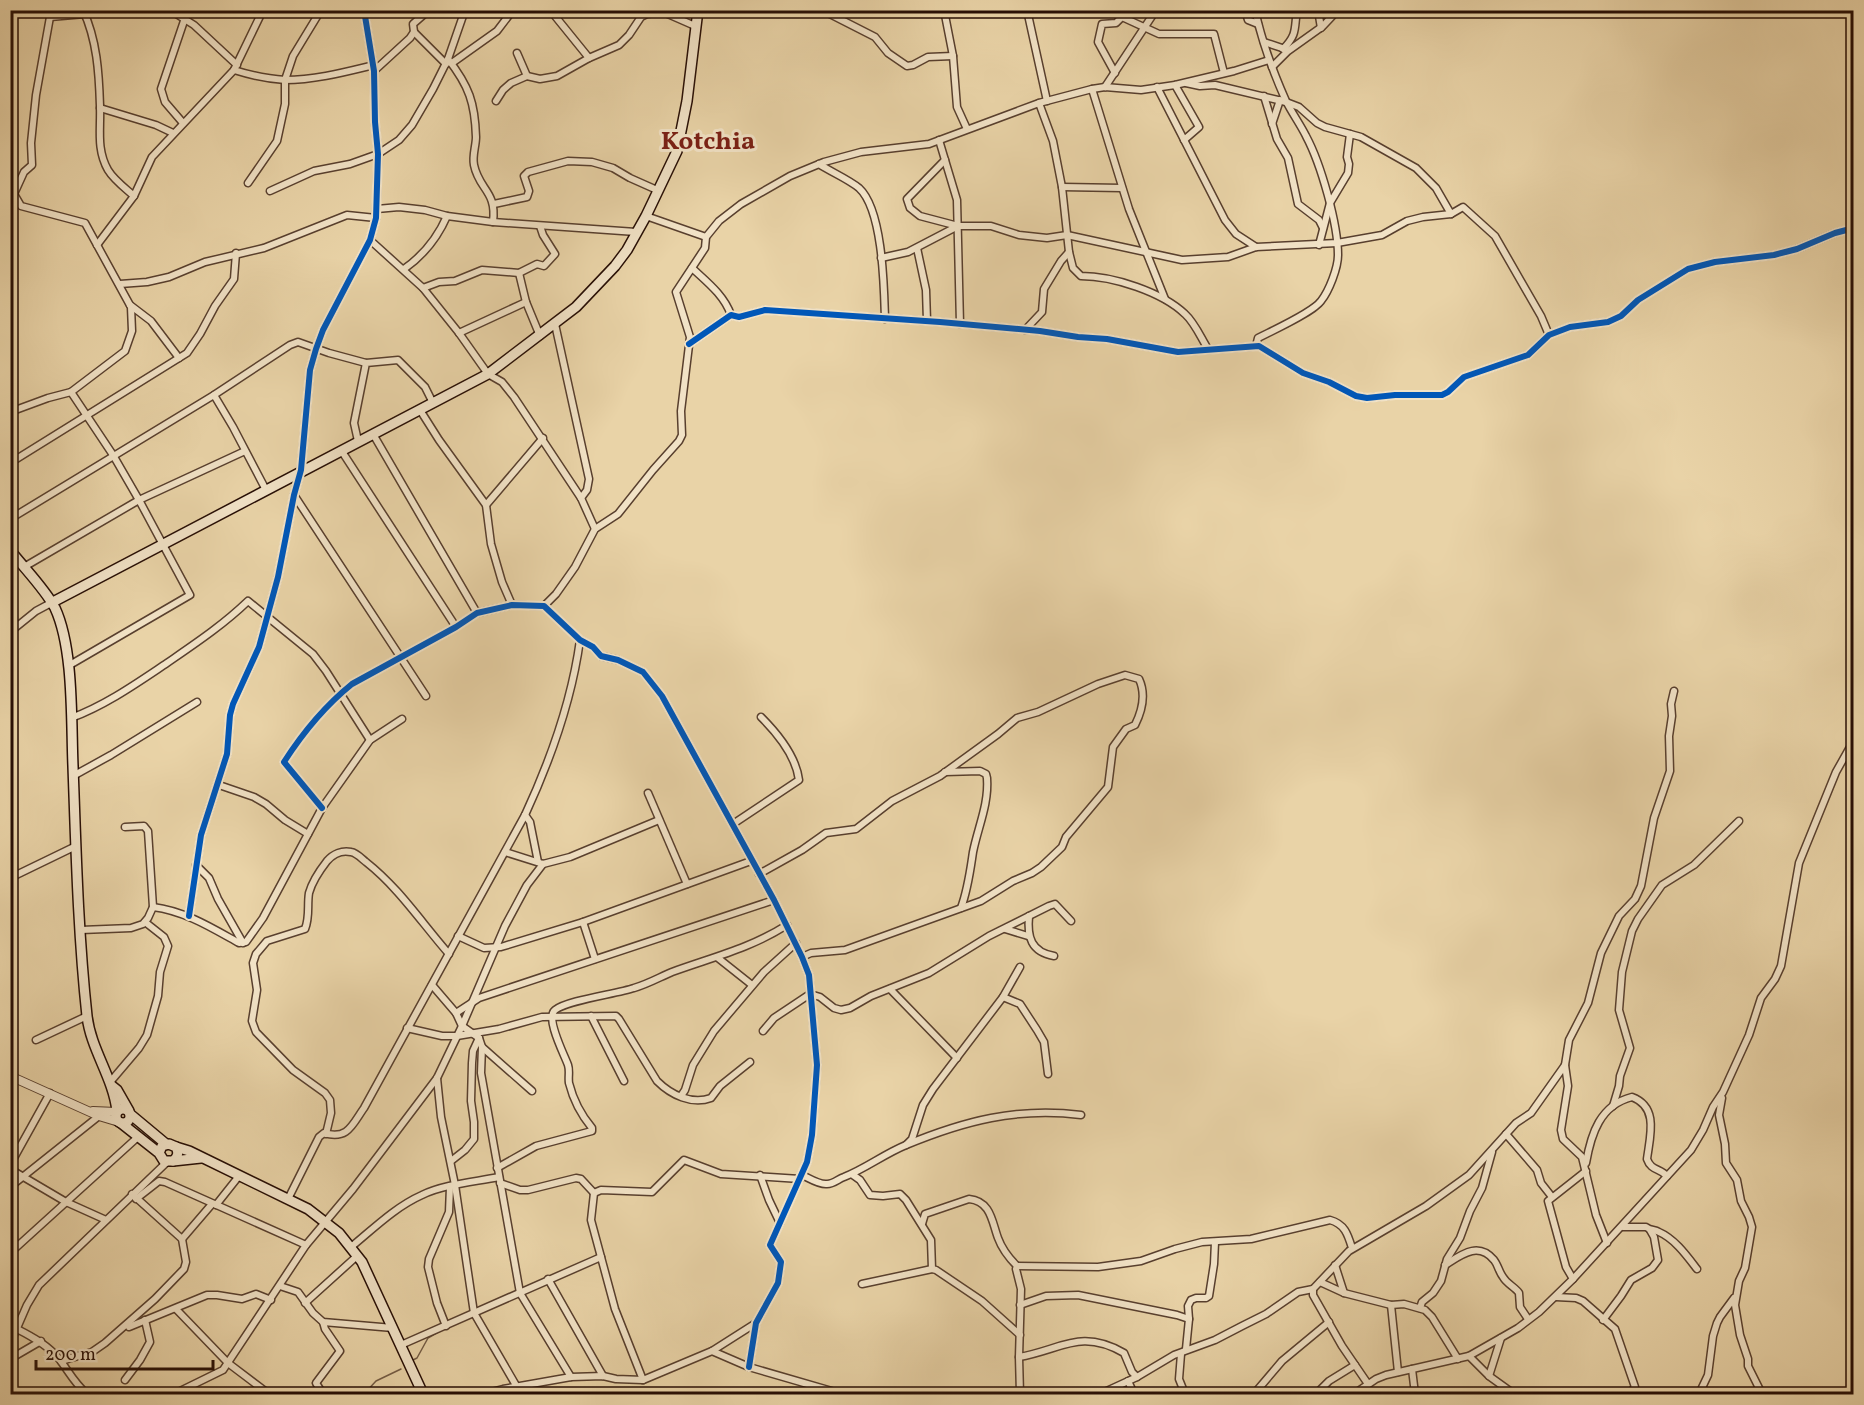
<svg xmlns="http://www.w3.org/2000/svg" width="1864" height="1405" viewBox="0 0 1864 1405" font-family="Vollkorn,serif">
<rect width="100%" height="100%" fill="#e9d3a7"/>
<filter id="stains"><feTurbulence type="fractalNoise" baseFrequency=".00333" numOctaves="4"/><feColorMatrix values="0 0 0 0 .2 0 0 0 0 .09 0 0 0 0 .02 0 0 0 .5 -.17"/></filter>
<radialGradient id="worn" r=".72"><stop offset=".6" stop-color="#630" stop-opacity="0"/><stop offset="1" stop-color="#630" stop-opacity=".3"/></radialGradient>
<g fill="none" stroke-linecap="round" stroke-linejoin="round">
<g stroke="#745c45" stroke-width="1.5">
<polyline points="413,1360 417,1358 428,1338 440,1331"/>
<polyline points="364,1394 376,1381 401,1369"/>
</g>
<polyline stroke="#a79070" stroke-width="10" points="10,34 12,10"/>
<g stroke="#583f2e" stroke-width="9">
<g id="minor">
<path d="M 83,10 C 97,40 99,73 100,106 C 101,128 96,149 108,170 C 114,180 125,188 134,196"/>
<polyline points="170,10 194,25 237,65"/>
<polyline points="822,10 875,37 888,53 907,66 913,65 928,57 953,56"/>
<polyline points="944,10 953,56 957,107 967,129"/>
<polyline points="1027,10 1047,101"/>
<polyline points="1245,10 1248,20 1258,24"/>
<path d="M 1255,10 C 1262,42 1273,72 1286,101 C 1292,113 1300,124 1306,136 C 1321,164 1338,224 1338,255 C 1338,268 1329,291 1321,301 C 1313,312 1276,329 1262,336 L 1258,338 L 1256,346"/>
<polyline points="1318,10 1321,28"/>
<polyline points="1322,10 1337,12"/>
<polyline points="555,16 589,58"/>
<polyline points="50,17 85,14"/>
<polyline points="414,32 446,64"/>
<polyline points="1264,42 1285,49"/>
<path d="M 1283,49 C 1298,34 1294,28 1297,10"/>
<polyline points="517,53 527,76"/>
<path d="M 448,59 C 469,86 475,103 476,137 C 476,146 472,156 474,165 C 479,190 497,191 493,222"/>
<polyline points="452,63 497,31 513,10"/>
<polyline points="1272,67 1288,51 1323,26 1338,10"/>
<path d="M 234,70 C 250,75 268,79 285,80 C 315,80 345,72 374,65"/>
<polyline points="374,71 410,38 414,32 413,24 429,10"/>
<polyline points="1115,73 1098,42 1102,24 1116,23 1122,17 1159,34 1214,34 1224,73"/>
<polyline points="1186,83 1200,86 1215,85 1286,102 1299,107 1317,123 1325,127 1361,137 1416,168 1436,188 1451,214"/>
<polyline points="1175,85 1199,127 1184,140"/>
<polyline points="1105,87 1156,10"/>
<polyline points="1157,87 1225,220 1236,234 1256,247"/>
<polyline points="1092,89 1129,209 1165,299"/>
<polyline points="1264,96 1277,139 1288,158 1298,204 1319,220 1323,228"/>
<polyline points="496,101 503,90 511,83 527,76 540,79 557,76 589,58 619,45 629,35 641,17 647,14 663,12 695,26"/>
<path d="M 1039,103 L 1053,141 L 1062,187 L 1069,252 L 1073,268 L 1081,276 C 1113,276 1162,292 1185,314 C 1195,323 1201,338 1208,349"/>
<polyline points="100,108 156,125 173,133"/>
<polyline points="183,123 165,102 161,89 185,18 190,10"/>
<polyline points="1272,124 1280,100"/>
<polyline points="939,140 957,200 960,324"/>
<polyline points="945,160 907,199 910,208 920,216 958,226 991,226 1019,235 1047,238 1067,235 1182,260 1228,257 1256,247 1337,243 1382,235 1407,221 1423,217 1451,214 1463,207 1495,236 1541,316 1549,335"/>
<path d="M 819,164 C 831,172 848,179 859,188 C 883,210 884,287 885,319"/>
<polyline points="248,183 277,141 285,104 285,80 293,56 321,10"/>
<polyline points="1062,187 1122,188"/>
<polyline points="270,191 314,171 350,164 378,154 399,140 412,125 433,89 448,59 465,10"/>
<polyline points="494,204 527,197 529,191 524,176 528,172 568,161 592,162 613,168 630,178 657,190"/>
<polyline points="377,209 399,207 425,210 447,216 493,222 636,232"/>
<polyline points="646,216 706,237"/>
<polyline points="370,240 423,288 459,333 488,374 502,382 514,397 581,498 595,529"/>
<polyline points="97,245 134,196 152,157 234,70 263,10"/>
<polyline points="1319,245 1330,203 1348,173 1349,164 1347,157 1350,134"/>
<polyline points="917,248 926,290 927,321"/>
<polyline points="881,258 908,252 958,226"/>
<path d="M 692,268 C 707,282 724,295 731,315"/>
<path d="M 404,269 C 424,255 437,239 447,216"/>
<polyline points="519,273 526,302 540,336"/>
<polyline points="120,284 147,282 169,277 205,262 264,248 347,215 376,218"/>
<polyline points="423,288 439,282 455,281 482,270 519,273 537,264 544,266 555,254 543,235 540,226"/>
<polyline points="130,305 151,321 179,358"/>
<polyline points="555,324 589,479 587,490 581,498"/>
<polyline points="1025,330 1042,312 1044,289 1061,261 1069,252"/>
<polyline points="459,333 526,302"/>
<polyline points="689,344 731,315 739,317 765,310 940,322 1040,331 1078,337 1107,339 1178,352 1259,346 1303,373 1329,382 1356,396 1367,398 1395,395 1442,395 1448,392 1464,377 1528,355 1549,335 1570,327 1608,322 1621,316 1638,300 1688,269 1715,262 1774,255 1797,249 1835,233 1854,228"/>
<polyline points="214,395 233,427 266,490"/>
<polyline points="420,410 439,440 486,505 491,544 502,582 512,605"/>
<polyline points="10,412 48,398 71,392 125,351 132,331 131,307 85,223 21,206 14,194 24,172 32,165 31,143 36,95 50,17 49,10"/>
<polyline points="373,434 477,613"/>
<polyline points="358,441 354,423 366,363 398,360 425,387 433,403"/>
<polyline points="341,450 456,627"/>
<polyline points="10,463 187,353 200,334 215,306 234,279 236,253"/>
<polyline points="294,495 426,696"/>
<polyline points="486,505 543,438"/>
<polyline points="10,519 214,395 290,345 298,342 329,353 366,363"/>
<polyline points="24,567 139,500 245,451"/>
<polyline points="544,606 556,594 575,567 595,529 618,514 653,470 679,441 682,435 681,411 690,337 676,292 705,248 706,237 719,221 741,204 790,176 824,162 861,152 929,144 1039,103 1092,89 1105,87 1141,90 1175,85 1234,71 1269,60"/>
<polyline points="10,632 36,611 51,603"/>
<polyline points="68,666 190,595 139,500 113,455 71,392"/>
<path d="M 71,718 C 106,705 137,683 167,663 C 196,643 223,625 248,601 L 313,654 L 326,671 L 370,740"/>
<path d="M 945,772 L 980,771 L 986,774 L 987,778 C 989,804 978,827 973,852 C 970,872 968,889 961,908"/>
<polyline points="73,776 111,755 197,702"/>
<polyline points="219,785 254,797 266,804 285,820 308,834"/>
<polyline points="648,793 687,884"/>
<path d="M 322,808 L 284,762 C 302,734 326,705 352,684 L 456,627 L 477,613 L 512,605 L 544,606 L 580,640 L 593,647 L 601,656 L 618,660 L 643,672 L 662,696 L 774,900 L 802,957 L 809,975 L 817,1065 L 812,1135 L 807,1162 L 770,1245 L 781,1262 L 778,1283 L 756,1323 L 749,1367"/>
<polyline points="525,815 530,822 538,862"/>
<path d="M 733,824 L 799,780 C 796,756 777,733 761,717"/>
<polyline points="505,852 543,864 570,857 659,820"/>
<polyline points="196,865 209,878 218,899 243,943"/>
<path d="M 759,874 L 802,850 L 826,833 L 856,829 L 892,801 L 940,776 L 998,734 L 1017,718 L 1038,712 L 1098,684 L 1125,675 L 1139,679 C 1146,694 1142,711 1135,725 L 1126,729 L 1113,747 L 1108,787 L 1066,837 L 1062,847 L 1041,867 L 1032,873 L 1013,881 L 981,901 L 845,950 L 811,953 L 802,957"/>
<polyline points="10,878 76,846"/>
<path d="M 153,907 C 185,911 212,928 239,943 L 246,942 L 263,918 L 322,808 L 370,740 L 402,719"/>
<polyline points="189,916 201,835 227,754 230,715 233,704 259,647 278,577 294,495 301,470 310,370 316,349 323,330 370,240 376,218 378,154 375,122 374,71 364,10"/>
<path d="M 1029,916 C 1027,937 1031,952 1054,956"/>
<polyline points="583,922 595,959"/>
<polyline points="1005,929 1028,936"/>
<polyline points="81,930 131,928 143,924 148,918 153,907 148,831 144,826 125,827"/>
<polyline points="458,936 484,948 501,947 583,922 751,861"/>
<polyline points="718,958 752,985"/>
<polyline points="432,985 456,1013 462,1026 479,1038 482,1047 481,1073 520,1293 571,1377"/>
<polyline points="890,989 957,1058"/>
<polyline points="1003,997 1020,1004 1037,1030 1044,1042 1048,1074"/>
<polyline points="456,1013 479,998 774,900"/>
<polyline points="591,1016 624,1081"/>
<path d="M 407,1028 L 442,1036 L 457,1036 L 499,1029 L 542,1017 L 616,1016 L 619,1019 L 657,1081 C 671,1095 692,1105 711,1098 L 720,1086 L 750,1062"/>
<polyline points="763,1031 774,1018 810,994 820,997 834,1008 841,1010 850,1008 871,996 929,973 989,936 1049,906 1055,904 1071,921"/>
<polyline points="36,1040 87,1016"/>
<polyline points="482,1047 532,1091"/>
<polyline points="437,1078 441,1117 455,1185 474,1313 521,1394"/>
<polyline points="111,1081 139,1048 147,1035 158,996 160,972 168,946 164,937 145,922"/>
<polyline points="681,1096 685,1090 693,1065 714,1031 764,972 796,943"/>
<polyline points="1722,1098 1719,1115 1725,1144 1726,1163 1737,1180 1741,1201 1749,1217 1752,1227 1745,1268 1739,1281 1735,1305 1740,1335 1748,1359 1748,1366 1762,1394"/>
<polyline points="1613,1106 1619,1086 1620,1076 1630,1048 1619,1010 1622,972 1632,931 1638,919 1662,885 1694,865 1739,821"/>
<path d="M 326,1134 L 331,1113 L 330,1100 L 325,1093 L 293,1070 L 256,1032 L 252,1021 L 257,990 L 253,963 L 256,954 L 267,941 L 305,929 C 310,917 307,905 309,893 C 312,882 320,870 327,861 C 333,854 342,850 351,852 C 357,853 362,859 366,862 C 399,888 421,922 449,954"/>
<polyline points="1506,1134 1537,1170 1541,1183 1552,1197"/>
<polyline points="906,1145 912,1139 923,1105 933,1089 1003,997 1020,967"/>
<polyline points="451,1161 465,1150 474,1139 474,1122 471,1101 472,1063 473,1051 479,1038"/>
<path d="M 1586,1163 C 1591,1134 1600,1105 1632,1097 C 1659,1107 1650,1136 1647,1159 C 1651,1171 1660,1168 1667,1176"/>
<polyline points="10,1165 50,1093"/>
<path d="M 497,1168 L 536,1146 L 592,1131 L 592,1128 C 582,1116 573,1099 569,1083 C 568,1077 570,1071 568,1065 C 564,1054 545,1018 555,1010 C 568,1000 616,994 634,988 C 648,984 660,977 672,972 C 713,957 749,949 787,925"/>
<polyline points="10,1169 66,1202 106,1220"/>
<polyline points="760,1175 769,1200 780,1223"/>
<path d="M 802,1175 C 809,1178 819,1185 827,1184 C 834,1184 838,1179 844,1177 C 865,1169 884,1154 906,1145 C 964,1121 1017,1107 1081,1115"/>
<polyline points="853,1175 860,1180 870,1195 883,1196 900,1194 906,1200 931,1240 932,1269"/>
<polyline points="500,1183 520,1190 528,1190 576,1178 581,1179 594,1193"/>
<polyline points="10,1187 99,1116"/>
<polyline points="594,1193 601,1190 652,1192 684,1160 721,1174 800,1179"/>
<polyline points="594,1193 591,1220 615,1309 643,1380"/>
<polyline points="136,1199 159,1181 165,1182 306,1245"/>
<path d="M 288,1199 L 319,1137 L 324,1133 C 348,1140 352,1125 364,1108 L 525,815 C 550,761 572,699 580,640"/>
<polyline points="216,1205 239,1176"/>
<path d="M 922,1224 L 925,1214 L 969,1199 C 991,1201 992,1222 998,1238 C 1002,1249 1009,1258 1017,1266 L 1016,1269 L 1021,1289 L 1019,1357 L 1020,1394"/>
<path d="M 1623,1227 L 1646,1227 C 1651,1231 1654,1229 1659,1232 C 1675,1239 1687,1256 1697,1269"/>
<polyline points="182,1239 212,1204"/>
<polyline points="1607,1243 1596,1215 1582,1157 1563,1139 1561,1130 1568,1086 1565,1065 1569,1040 1588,1003 1601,953 1619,916 1635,899 1641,886 1654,818 1670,771 1669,736 1672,716 1671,704 1674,691"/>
<path d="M 351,1247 C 373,1229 395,1207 422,1195 C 445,1184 474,1182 499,1177"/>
<polyline points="10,1253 139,1136"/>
<polyline points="1335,1265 1344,1293"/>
<path d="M 1445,1265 C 1461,1255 1478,1241 1494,1260 C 1498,1265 1499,1272 1503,1277 C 1507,1284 1515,1287 1519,1293 L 1520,1307 L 1528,1319"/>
<path d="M 1017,1266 L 1098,1267 L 1141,1261 L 1175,1249 L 1202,1242 L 1251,1239 L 1330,1220 C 1345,1224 1348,1235 1352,1248"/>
<polyline points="548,1279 603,1376"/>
<polyline points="1573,1279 1566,1267 1548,1201 1586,1171"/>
<polyline points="1320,1282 1344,1293 1391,1305 1404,1304 1425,1310 1432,1317 1458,1359"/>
<polyline points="862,1284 932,1269 936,1270 982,1301 1020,1335"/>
<polyline points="280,1286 298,1292 313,1313 323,1322 393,1328"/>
<polyline points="1313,1289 1313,1295 1342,1346 1368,1384"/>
<polyline points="1556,1297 1576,1298 1583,1301 1615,1329 1635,1387 1629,1394"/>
<polyline points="305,1303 357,1256"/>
<polyline points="1020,1305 1046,1296 1078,1295 1177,1315 1189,1319"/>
<polyline points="1391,1305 1398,1372"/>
<polyline points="1420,1308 1422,1302 1433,1293 1441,1281 1447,1259 1460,1238 1470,1211 1482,1188 1492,1152"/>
<polyline points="176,1309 228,1363 269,1394"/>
<polyline points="1603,1320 1621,1296 1631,1280 1652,1268 1658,1260 1654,1237 1650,1230"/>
<polyline points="323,1322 325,1329 340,1351 316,1383 323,1394"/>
<polyline points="446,1326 437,1303 428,1267 429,1259 449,1212 450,1187"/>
<polyline points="129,1327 207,1295 217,1295 242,1299 256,1294 271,1300"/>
<path d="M 17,1329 C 33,1337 49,1346 60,1360 C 69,1372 75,1384 87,1394"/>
<polyline points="10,1344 27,1305 39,1285 167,1162"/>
<polyline points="401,1345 601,1257"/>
<polyline points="1186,1349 1189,1319 1188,1306 1191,1300 1196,1298 1206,1298 1209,1296 1214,1264 1215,1242"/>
<polyline points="712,1351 749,1367 842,1394"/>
<polyline points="1181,1354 1179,1379 1185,1394"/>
<polyline points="1469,1356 1489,1376 1514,1394"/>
<path d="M 1019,1357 C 1061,1350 1080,1328 1124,1353 L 1132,1372 L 1137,1377"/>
<polyline points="10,1359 41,1341"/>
<polyline points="61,1361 92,1352 105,1343 155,1299 184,1269 186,1262 182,1239 132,1194"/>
<polyline points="1412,1369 1415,1394"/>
<polyline points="1489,1376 1501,1338"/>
<polyline points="125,1380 140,1360 150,1342 145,1320"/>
<polyline points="1128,1381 1134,1394"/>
<polyline points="174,1394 223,1370 306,1245 353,1189 437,1078 462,1026 505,926 527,885 543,864"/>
<polyline points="483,1394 503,1389 571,1377 603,1376 616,1379 643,1380 712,1351 756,1323"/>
<polyline points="1100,1394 1137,1377 1174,1355 1215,1340 1242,1326 1266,1314 1298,1292 1313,1289 1349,1251 1426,1206 1469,1175 1516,1123 1531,1113 1565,1065"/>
<polyline points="1254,1394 1282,1361 1329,1322"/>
<polyline points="1316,1394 1329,1381 1355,1365"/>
<polyline points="1354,1394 1376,1379 1386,1375 1469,1356 1518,1328 1539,1312 1573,1279 1691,1150 1703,1130 1713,1107 1723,1092 1749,1035 1761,998 1775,979 1781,966 1799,863 1836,772 1854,740"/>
<polyline points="1699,1394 1708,1375 1713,1336 1717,1323 1720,1317 1734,1298"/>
</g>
</g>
<g stroke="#583f2e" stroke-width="10">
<g id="tertiary">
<polyline points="10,1076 99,1116 119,1122"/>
<polyline points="93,1111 116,1112"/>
</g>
</g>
<g stroke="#270e05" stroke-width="12">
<g id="secondary">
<path d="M 10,550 C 24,568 45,589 55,608 C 74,649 71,721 73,766 C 76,849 78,933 87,1016 C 91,1050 113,1077 117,1111"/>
<polyline points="51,603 488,374 576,307 615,266 627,250 646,216 677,151 687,101 698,10"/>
<polyline points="112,1086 117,1090 129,1111"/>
<circle cx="123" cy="1116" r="7"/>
<polyline points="130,1114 166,1144"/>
<path d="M 121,1123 L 159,1153 L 164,1161 L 173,1161 C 178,1157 179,1153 176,1147 L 169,1144 L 162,1146 L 159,1153"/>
<polyline points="176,1147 189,1151 308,1209 339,1233 362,1262 423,1394"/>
<polyline points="173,1161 201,1158"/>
</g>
</g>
<use href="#minor" stroke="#f1e2c6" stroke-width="6"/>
<use href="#tertiary" stroke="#f1e2c6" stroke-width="8"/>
<use href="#secondary" stroke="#f1e2c6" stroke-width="9"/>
<g stroke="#f1e2c6" stroke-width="10">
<g id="cycleway">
<polyline points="689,344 731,315 739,317 765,310 940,322 1040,331 1078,337 1107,339 1178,352 1259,346 1303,373 1329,382 1356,396 1367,398 1395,395 1442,395 1448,392 1464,377 1528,355 1549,335 1570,327 1608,322 1621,316 1638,300 1688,269 1715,262 1774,255 1797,249 1835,233 1854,228"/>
<path d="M 322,808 L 284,762 C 302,734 326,705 352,684 L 456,627 L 477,613 L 512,605 L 544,606 L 580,640 L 593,647 L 601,656 L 618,660 L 643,672 L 662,696 L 774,900 L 802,957 L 809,975 L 817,1065 L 812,1135 L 807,1162 L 770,1245 L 781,1262 L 778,1283 L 756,1323 L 749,1367"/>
<polyline points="189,916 201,835 227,754 230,715 233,704 259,647 278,577 294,495 301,470 310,370 316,349 323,330 370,240 376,218 378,154 375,122 374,71 364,10"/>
</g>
</g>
<use href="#cycleway" stroke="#0057b8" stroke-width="6"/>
</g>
<g text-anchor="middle" stroke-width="6" stroke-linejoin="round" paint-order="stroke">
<g font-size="26" font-weight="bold" fill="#7a1f14" stroke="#f1e2c6">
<text x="708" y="149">Kotchia</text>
</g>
</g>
<rect width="1864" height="1405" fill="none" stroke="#e9d3a7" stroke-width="36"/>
<rect x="12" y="12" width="1840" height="1381" fill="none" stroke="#270e05" stroke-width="3"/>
<rect x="18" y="18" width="1828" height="1369" fill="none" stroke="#270e05" stroke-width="1.5"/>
<path d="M36 1360v9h177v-9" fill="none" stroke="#270e05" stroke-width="3"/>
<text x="45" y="1360" font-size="18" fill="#270e05" stroke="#f1e2c6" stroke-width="4.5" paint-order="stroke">200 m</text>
<rect width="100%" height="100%" filter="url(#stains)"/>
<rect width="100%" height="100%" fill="url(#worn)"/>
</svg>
